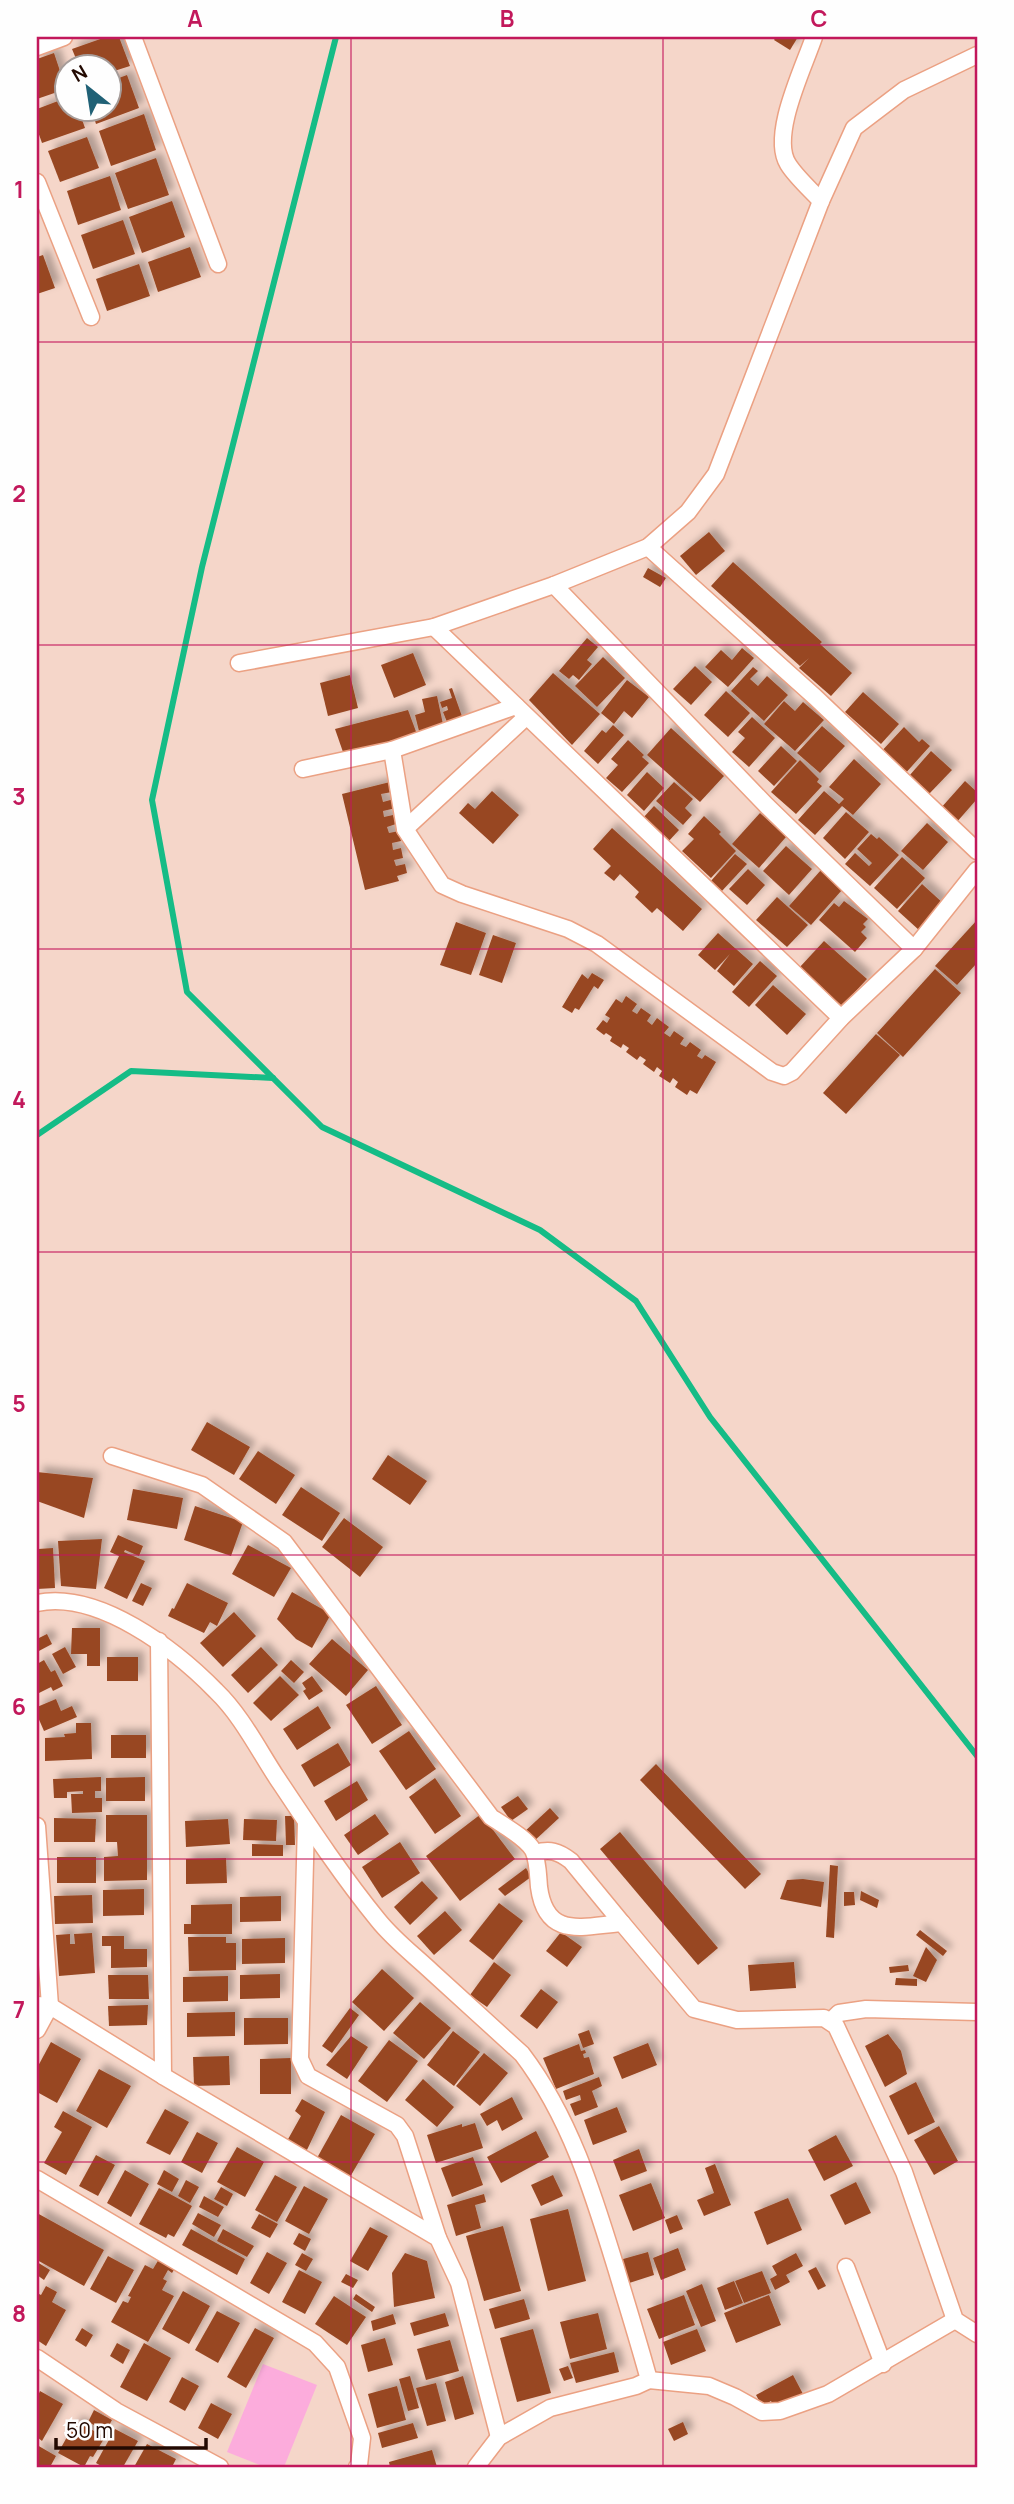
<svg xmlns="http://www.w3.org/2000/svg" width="1014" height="2504" viewBox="0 0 1014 2504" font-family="Manrope,sans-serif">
<defs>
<filter id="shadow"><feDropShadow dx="6" dy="-6" stdDeviation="3.5" flood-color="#0004"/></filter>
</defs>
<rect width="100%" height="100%" fill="#f5d6c9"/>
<polygon fill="#fcacdc" points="263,2364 317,2385 284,2467 265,2467 227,2452"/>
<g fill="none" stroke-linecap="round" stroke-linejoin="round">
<g stroke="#15bc86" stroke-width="6">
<polyline points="336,37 202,567 152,800 187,992 322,1127 540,1230 636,1301 710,1417 977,1756"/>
<polyline points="37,1135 131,1071 273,1078"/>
</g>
</g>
<g fill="#984722" filter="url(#shadow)">
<polygon points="106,37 119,37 130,66 108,73 108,66 79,66 72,49"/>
<polygon points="776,37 798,37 790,50 774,40"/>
<polygon points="54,53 66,89 37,99 37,59"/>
<polygon points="127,75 139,108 96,124 91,108 108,108 108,82"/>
<polygon points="66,98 66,108 78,108 85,128 42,143 37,129 37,109"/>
<polygon points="144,114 156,150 111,166 99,131"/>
<polygon points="87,137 99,168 60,182 48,151"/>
<polygon points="156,158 169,195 128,209 115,173"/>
<polygon points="110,176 121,210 78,225 67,191"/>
<polygon points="172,201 185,237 142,253 129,217"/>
<polygon points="123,220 135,254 93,269 81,235"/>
<polygon points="190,247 201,277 158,292 148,262"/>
<polygon points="43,255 55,288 37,294 37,257"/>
<polygon points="139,264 150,296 107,311 96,279"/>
<polygon points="709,532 725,551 696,575 680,556"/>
<polygon points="733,562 822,642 820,644 852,673 831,696 799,668 809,658 800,666 711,586"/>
<polygon points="648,568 666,578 660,587 643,577"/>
<polygon points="587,638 598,647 587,660 592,664 579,680 573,675 569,679 559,671"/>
<polygon points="742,648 754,658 728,687 705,667 721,650 732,660"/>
<polygon points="413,653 426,685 394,698 381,665"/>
<polygon points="603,657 625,678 597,707 575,686"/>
<polygon points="695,666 712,682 691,705 673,689"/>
<polygon points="753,667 758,671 750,679 758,686 767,676 788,695 764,721 731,691"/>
<polygon points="553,673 600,714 572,745 529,700"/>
<polygon points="350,675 358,708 328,716 320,683"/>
<polygon points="627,680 649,697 632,718 624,711 614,724 601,713"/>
<polygon points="452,688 464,722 449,727 443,712 448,710 447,706 442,708 440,702 452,698 449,689"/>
<polygon points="726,691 750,713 728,737 704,715"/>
<polygon points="863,692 899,724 881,744 845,712"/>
<polygon points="437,696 444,729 420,735 415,715 425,712 422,699"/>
<polygon points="784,701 795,711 803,702 824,720 795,751 764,724"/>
<polygon points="408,710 418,737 343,752 335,729"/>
<polygon points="752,717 775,738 749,767 732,752 745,738 738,732"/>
<polygon points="613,725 624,735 598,764 584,751 602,730 606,733"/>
<polygon points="822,726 845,746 820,773 797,753"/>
<polygon points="904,727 919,742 922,739 930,746 903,776 879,754"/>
<polygon points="671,728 724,776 700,802 647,755"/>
<polygon points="628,740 644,755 642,757 649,763 622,792 606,778 618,765 611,759"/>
<polygon points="781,746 797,761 774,786 758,771"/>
<polygon points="931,751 952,770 929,794 909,776"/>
<polygon points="854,759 881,784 853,815 842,806 815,835 798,820 824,791 839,804 844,799 829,787"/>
<polygon points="800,760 819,779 817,782 822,786 796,814 771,792"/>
<polygon points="647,772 664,788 644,811 627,795"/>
<polygon points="965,781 977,792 977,799 956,823 940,809"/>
<polygon points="390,782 392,792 381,794 383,802 394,799 396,808 383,811 384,817 393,815 396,824 387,827 389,833 399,831 401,841 392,843 393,850 401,848 403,858 394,860 396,866 405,864 407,873 397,876 399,881 365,890 342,794"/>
<polygon points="674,782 693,799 685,808 692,815 683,825 656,801"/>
<polygon points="492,791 519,815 493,844 459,813 468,803 475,809"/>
<polygon points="654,806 679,830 668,842 642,819"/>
<polygon points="846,812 869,832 845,859 823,838"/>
<polygon points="760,813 786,837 759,868 732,844"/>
<polygon points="704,816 721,832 719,834 736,851 711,878 682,851 694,839 688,834"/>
<polygon points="927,823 948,842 923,870 901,851"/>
<polygon points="612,828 702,909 683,931 657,908 652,913 635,897 639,892 620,874 614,881 604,873 611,866 593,849"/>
<polygon points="871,834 877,839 879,837 899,855 870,886 845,864 855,853 869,866 872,863 857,849"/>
<polygon points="786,846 812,869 789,895 763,871"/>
<polygon points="735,854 747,864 721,892 710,882"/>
<polygon points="902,857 925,878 897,909 874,888"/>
<polygon points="748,869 765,885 747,905 729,889"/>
<polygon points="821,870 842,890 811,925 789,906"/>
<polygon points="922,884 944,904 920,931 898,911"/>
<polygon points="777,897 808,925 787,947 756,920"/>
<polygon points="844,901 868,919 863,924 866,927 861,932 867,938 855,952 819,920 834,903 839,907"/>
<polygon points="977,920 977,963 957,985 935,966"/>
<polygon points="456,922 486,933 471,975 440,965"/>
<polygon points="718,933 753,964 734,986 717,971 730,954 715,970 698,955"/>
<polygon points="493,935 516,943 502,983 479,975"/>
<polygon points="824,941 867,979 842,1006 799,968"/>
<polygon points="760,961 777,976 749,1007 732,992"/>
<polygon points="935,969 961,993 903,1057 877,1033"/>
<polygon points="592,973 604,980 598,989 594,986 579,1010 575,1008 572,1013 562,1007 582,974 588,979"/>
<polygon points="773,985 806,1014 787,1035 755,1005"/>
<polygon points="626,996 637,1004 632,1011 637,1014 641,1008 651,1015 647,1021 652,1025 657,1018 669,1027 664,1033 670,1037 674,1031 684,1038 680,1044 686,1047 690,1042 701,1050 697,1056 702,1059 705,1055 716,1062 697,1094 690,1090 687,1095 675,1087 678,1082 673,1078 670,1083 659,1076 662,1071 657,1067 654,1072 643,1064 646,1060 640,1056 637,1060 626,1052 629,1048 623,1044 621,1048 610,1041 612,1037 606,1033 604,1035 596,1029 603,1020 607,1023 610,1018 605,1015 616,999 622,1003"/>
<polygon points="876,1034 900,1055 846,1114 823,1093"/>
<polygon points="207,1422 250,1447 234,1475 191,1450"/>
<polygon points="258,1451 295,1475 276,1504 239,1479"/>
<polygon points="388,1455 427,1481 410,1505 372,1479"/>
<polygon points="37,1472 93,1478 84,1518 37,1501"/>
<polygon points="301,1487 340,1513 322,1541 282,1515"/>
<polygon points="133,1489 183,1498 177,1529 127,1520"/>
<polygon points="195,1506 243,1522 231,1556 184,1540"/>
<polygon points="344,1518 383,1547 360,1577 322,1547"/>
<polygon points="118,1535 143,1546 139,1556 125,1550 124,1552 145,1561 127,1599 104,1588 119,1556 110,1552"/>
<polygon points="102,1539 96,1589 61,1586 58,1541"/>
<polygon points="248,1545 291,1568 274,1597 232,1574"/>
<polygon points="53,1548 55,1588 37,1589 38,1549"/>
<polygon points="141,1583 152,1588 143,1606 132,1601"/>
<polygon points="187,1583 228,1603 217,1626 210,1622 204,1633 168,1616 172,1608 174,1609"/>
<polygon points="292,1592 331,1614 312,1648 296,1639 277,1619"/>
<polygon points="234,1612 256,1636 223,1667 200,1643"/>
<polygon points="72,1628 100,1628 100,1666 87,1666 87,1654 71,1654"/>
<polygon points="47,1634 52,1644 37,1652 37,1639"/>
<polygon points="332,1639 368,1670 346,1696 309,1664"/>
<polygon points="65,1647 76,1667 63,1674 52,1654"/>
<polygon points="261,1647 278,1665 248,1693 231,1675"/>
<rect x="107" y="1657" width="31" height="24"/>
<polygon points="44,1660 51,1672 55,1670 63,1686 53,1691 51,1687 37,1694 37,1664"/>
<polygon points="291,1660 304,1672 294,1683 281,1671"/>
<polygon points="280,1676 299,1695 271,1721 253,1703"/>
<polygon points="312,1676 323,1691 309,1700 303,1691 306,1689 302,1683"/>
<polygon points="376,1686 402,1725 372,1744 346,1705"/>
<polygon points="56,1699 61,1711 72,1706 77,1717 44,1731 37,1715 37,1707"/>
<polygon points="318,1706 331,1728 297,1750 283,1729"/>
<polygon points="76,1723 91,1723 92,1759 45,1761 45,1738 65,1737 64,1734 76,1733"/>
<polygon points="409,1731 436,1769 406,1790 379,1751"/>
<rect x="111" y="1735" width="35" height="23"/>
<polygon points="338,1743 351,1765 314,1787 301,1765"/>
<polygon points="656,1764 761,1874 745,1889 640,1780"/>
<polygon points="101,1777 101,1791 95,1791 95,1798 102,1798 102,1812 72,1813 71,1794 83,1794 83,1791 67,1792 67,1798 54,1798 53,1779"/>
<polygon points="145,1777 145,1801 106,1801 106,1778"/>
<polygon points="435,1778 461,1816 435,1834 409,1797"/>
<polygon points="357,1781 368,1800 336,1821 324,1801"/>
<polygon points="518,1796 528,1809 511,1821 501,1807"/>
<polygon points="550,1808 559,1818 532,1843 523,1833"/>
<polygon points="375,1814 389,1834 358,1855 344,1835"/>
<polygon points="481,1814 515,1859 460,1901 426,1856"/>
<polygon points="106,1815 147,1815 147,1880 104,1881 104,1857 118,1856 117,1842 106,1842"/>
<polygon points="285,1816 294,1816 295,1845 286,1845"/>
<polygon points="54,1818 96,1819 95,1842 54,1842"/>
<polygon points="228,1819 230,1844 186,1847 185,1821"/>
<polygon points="244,1819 277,1820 276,1841 243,1840"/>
<polygon points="620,1832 718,1948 698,1965 600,1849"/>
<polygon points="400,1842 420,1873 382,1898 362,1867"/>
<polygon points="252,1844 283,1845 283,1856 252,1856"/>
<rect x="57" y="1857" width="39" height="26"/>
<polygon points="226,1858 227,1883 186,1884 186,1859"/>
<polygon points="830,1865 838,1866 834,1938 826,1937"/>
<polygon points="526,1868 531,1877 505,1896 498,1889"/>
<polygon points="803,1879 824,1882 821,1907 780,1899 787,1880"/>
<polygon points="422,1881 438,1898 410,1925 394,1907"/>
<polygon points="144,1889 144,1915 103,1916 103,1890"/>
<polygon points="861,1891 879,1900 877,1908 860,1900"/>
<polygon points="844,1892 854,1892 855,1905 844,1906"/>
<polygon points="92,1895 93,1923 55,1924 54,1896"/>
<polygon points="281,1896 281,1921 240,1922 240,1897"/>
<polygon points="499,1903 523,1921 493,1960 469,1941"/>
<polygon points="232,1904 232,1934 184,1934 184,1924 191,1924 191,1905"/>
<polygon points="445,1911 462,1930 434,1955 417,1936"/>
<polygon points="920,1930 947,1951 943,1956 916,1935"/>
<polygon points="561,1932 582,1947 567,1967 546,1951"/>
<polygon points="92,1933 95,1973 59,1976 56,1935 70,1934 70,1944 75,1944 74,1934"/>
<polygon points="102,1936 124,1936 124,1949 147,1949 147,1967 111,1968 111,1946 102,1946"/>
<polygon points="188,1937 226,1937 226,1943 236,1943 236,1970 189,1971"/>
<polygon points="285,1938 285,1963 242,1964 242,1939"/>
<polygon points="926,1947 937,1960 926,1982 913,1976"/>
<polygon points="494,1962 511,1975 487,2007 470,1995"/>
<polygon points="794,1962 796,1988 750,1991 748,1965"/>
<polygon points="908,1965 909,1971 890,1973 889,1967"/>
<polygon points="382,1969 414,1998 384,2031 352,2002"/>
<polygon points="280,1974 280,1998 240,1999 240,1975"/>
<polygon points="108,1975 148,1975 149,1999 109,1999"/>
<polygon points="228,1976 228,2001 183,2002 183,1977"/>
<polygon points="896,1978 917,1979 917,1986 895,1985"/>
<polygon points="541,1989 558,2002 537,2029 520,2016"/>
<polygon points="420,2002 451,2028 424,2059 393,2033"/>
<polygon points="148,2005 147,2025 109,2026 108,2006"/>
<polygon points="350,2008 359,2015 332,2053 322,2046"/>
<polygon points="235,2012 235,2036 187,2037 187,2013"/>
<polygon points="244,2018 288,2018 288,2044 244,2045"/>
<polygon points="589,2030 594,2044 583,2048 578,2034"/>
<polygon points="453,2031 480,2052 454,2086 427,2065"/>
<polygon points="888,2034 901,2051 907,2074 885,2087 865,2046"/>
<polygon points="351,2036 368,2047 347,2079 326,2065"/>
<polygon points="389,2040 418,2061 387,2102 358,2081"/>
<polygon points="51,2042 81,2059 57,2103 37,2092 37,2068"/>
<polygon points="648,2043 657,2065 622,2079 613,2057"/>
<polygon points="579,2044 581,2051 585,2050 586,2053 583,2054 584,2058 589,2057 594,2074 556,2089 543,2058"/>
<polygon points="484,2053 508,2073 480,2106 456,2086"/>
<polygon points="229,2056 230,2085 194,2086 193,2057"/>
<polygon points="291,2058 291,2094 260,2094 260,2059"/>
<polygon points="99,2069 131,2086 107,2128 76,2111"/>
<polygon points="599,2077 602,2086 592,2091 598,2107 575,2116 570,2104 581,2100 580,2095 566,2100 563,2091"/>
<polygon points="423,2079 454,2107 437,2127 405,2100"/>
<polygon points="916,2082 935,2122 908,2135 889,2096"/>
<polygon points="512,2097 523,2119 502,2131 497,2120 487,2126 480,2114"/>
<polygon points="302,2099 325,2112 306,2152 287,2141 301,2116 295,2111"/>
<polygon points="617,2107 627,2132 593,2145 584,2120"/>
<polygon points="165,2109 189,2122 170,2155 146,2143"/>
<polygon points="63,2111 92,2127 66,2175 44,2163 62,2132 54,2127"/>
<polygon points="341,2115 375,2134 350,2177 317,2158"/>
<polygon points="475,2123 483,2148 436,2163 427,2135 462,2124 462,2127"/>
<polygon points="939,2126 958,2161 934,2175 914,2140"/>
<polygon points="536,2131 549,2157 501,2183 487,2157"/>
<polygon points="197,2132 218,2143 202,2173 181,2162"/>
<polygon points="836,2135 853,2166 824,2181 808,2150"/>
<polygon points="237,2147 264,2162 245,2197 217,2182"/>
<polygon points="639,2149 647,2171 621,2181 613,2160"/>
<polygon points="96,2155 115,2165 98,2196 79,2186"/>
<polygon points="473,2157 483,2185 452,2197 441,2168"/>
<polygon points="715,2164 731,2205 704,2216 697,2200 714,2193 705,2168"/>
<polygon points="125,2170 149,2184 131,2217 107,2203"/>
<polygon points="164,2170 179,2179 172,2192 157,2184"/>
<polygon points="275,2175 297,2187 277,2222 255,2210"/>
<polygon points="553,2175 563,2196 541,2206 531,2185"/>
<polygon points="186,2180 199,2187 190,2203 178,2196"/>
<polygon points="856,2182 871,2213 845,2225 830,2195"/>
<polygon points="651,2183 665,2218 633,2231 619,2195"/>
<polygon points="304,2186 328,2199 309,2234 285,2221"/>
<polygon points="221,2187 233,2194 227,2206 214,2199"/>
<polygon points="159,2188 192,2206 174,2237 168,2234 166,2238 139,2224"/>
<polygon points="484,2194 486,2202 475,2205 481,2228 456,2236 447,2205"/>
<polygon points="204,2196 224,2207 218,2217 199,2207"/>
<polygon points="788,2198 802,2230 767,2245 754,2212"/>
<polygon points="568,2209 586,2281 548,2291 530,2219"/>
<polygon points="37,2213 104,2250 84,2286 37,2260"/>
<polygon points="198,2213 221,2225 214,2237 192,2224"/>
<polygon points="259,2214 278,2224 270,2238 251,2228"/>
<polygon points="677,2215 683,2229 670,2234 665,2220"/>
<polygon points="503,2226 521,2291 484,2301 466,2236"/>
<polygon points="370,2227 388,2236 368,2271 350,2261"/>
<polygon points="191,2229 245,2259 237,2275 182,2245"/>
<polygon points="223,2229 254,2246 247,2257 217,2241"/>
<polygon points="299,2233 311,2239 305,2251 293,2244"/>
<polygon points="678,2248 686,2270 661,2280 653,2258"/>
<polygon points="267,2252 287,2263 269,2294 250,2283"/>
<polygon points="648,2252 654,2275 623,2285 616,2261"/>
<polygon points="302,2253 313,2259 306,2271 295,2265"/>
<polygon points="405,2253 427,2261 435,2298 394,2307 392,2273"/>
<polygon points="796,2253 803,2266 786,2275 790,2282 775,2290 770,2279 777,2275 772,2266"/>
<polygon points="108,2256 134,2270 116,2303 90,2289"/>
<polygon points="159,2259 175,2268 172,2273 168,2270 163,2279 167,2281 162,2290 174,2296 148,2342 111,2322 123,2301 128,2303 131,2297 128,2296 145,2265 153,2269"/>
<polygon points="37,2262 50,2270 44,2280 37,2275"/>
<polygon points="816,2267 826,2286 818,2290 808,2271"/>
<polygon points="299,2270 322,2282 305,2314 282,2302"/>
<polygon points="762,2271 771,2293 744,2303 735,2281"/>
<polygon points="346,2274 358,2280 353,2288 341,2282"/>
<polygon points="734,2281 743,2303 725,2310 717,2288"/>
<polygon points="702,2284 716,2321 701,2327 686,2291"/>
<polygon points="46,2286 57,2292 52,2302 66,2310 46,2346 37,2340 37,2293 41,2295"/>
<polygon points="183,2291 210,2306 189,2344 162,2329"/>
<polygon points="356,2294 375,2307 372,2312 353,2299"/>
<polygon points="684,2295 695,2325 659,2339 647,2309"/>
<polygon points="769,2295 781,2325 736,2343 724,2313"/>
<polygon points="334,2296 366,2317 347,2345 315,2324"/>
<polygon points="524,2299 530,2319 495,2329 489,2309"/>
<polygon points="217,2311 240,2323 218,2363 195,2350"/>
<polygon points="445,2313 449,2326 414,2336 410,2323"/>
<polygon points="598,2313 607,2349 570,2359 560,2322"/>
<polygon points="393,2314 396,2324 373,2331 371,2321"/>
<polygon points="82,2328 93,2335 86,2347 75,2340"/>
<polygon points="255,2328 274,2338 246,2388 227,2377"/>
<polygon points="533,2329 551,2393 517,2402 500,2338"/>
<polygon points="697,2329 706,2351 671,2365 663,2342"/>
<polygon points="385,2338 393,2365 368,2372 361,2345"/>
<polygon points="450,2340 459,2371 426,2380 417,2349"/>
<polygon points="117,2343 130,2350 123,2364 110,2356"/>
<polygon points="144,2343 171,2358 147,2401 120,2387"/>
<polygon points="614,2352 619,2372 576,2383 570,2363"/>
<polygon points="568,2366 573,2378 564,2381 559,2369"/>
<polygon points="793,2375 803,2394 775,2409 771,2401 762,2406 756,2395"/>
<polygon points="410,2376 419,2408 408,2411 399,2379"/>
<polygon points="463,2376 474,2414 455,2420 445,2382"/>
<polygon points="182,2377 199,2386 185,2411 169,2402"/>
<polygon points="436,2383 446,2421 427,2426 416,2388"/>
<polygon points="397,2386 406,2420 377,2428 368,2394"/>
<polygon points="40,2391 63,2404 42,2441 37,2437 37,2398"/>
<polygon points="211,2403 232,2414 218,2439 198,2428"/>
<polygon points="94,2410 112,2420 106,2431 88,2422"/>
<polygon points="76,2421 105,2437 93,2457 90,2456 84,2467 58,2453"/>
<polygon points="683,2422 688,2434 674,2441 668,2429"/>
<polygon points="413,2423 418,2438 382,2448 378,2433"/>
<polygon points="115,2429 138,2441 123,2467 103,2467 96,2463"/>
<polygon points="147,2444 176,2459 172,2467 134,2467"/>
<polygon points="37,2445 56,2456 50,2467 37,2467"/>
<polygon points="432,2450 437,2467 390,2467 389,2462"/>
</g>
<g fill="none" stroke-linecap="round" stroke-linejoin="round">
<g stroke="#eba183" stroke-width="19">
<g id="minor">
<polyline points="133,37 218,264"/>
<path d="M 814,37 C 804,67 770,135 788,164 C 796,177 811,190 821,201"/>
<polyline points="37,47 64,37"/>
<polyline points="37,182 91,317"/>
<polyline points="648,547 815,697 977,851"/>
<polyline points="554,585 766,805 914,949"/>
<polyline points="434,627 841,1018"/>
<polyline points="239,663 434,627 554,585 648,547 688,512 716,474 821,201 854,128 904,90 977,55"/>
<polyline points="392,750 405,829 442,885 462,894 568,929 597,944 772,1072 784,1076 792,1072 841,1018 914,949 977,870"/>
<polyline points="303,769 392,750 516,706"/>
<polyline points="405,829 526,717"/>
<path d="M 112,1456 L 202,1485 L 284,1542 L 491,1817 C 504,1826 525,1837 533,1850 C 538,1860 538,1876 539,1887 C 546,1940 583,1926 622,1923 L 694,2009 L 737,2020 L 824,2018 L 836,2026 L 904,2172 L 955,2320 L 977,2334"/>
<path d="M 37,1603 C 98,1590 175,1649 216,1691 C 241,1715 258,1749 277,1778 C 309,1826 342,1876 378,1920 C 394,1940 414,1955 432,1972 C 462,1999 492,2027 522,2054 C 570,2117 593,2193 616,2268 C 627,2305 639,2343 649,2380 L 636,2386 L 550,2408 L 499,2437 L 476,2467"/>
<polyline points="159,1641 163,2076"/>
<polyline points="306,1822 300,2059 308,2076 397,2125 405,2136 438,2238"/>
<polyline points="37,1826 50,2006 37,2030"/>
<path d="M 535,1853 C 550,1849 558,1851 571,1861 L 622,1923"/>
<polyline points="37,2005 50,2006 163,2076 438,2238 459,2283 499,2437"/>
<polyline points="831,2021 839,2013 866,2009 977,2012"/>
<polyline points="37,2179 315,2343 337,2367 362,2438 359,2465 357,2467"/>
<polyline points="846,2267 883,2364"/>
<polyline points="37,2358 116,2411 220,2467"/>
<polyline points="649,2380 709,2386 735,2397 762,2412 780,2411 828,2394 955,2320"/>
</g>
</g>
<use href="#minor" stroke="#fff" stroke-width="16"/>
</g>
<path fill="none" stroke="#c2185b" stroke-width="2" stroke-opacity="0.55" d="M 351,37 L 351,2467M 663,37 L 663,2467M 37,342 L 977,342M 37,645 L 977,645M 37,949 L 977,949M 37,1252 L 977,1252M 37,1555 L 977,1555M 37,1859 L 977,1859M 37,2162 L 977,2162"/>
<rect width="1014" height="2504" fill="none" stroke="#fefefe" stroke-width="77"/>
<g transform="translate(88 88) rotate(330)"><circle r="33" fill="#fefefe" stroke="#a69c99" stroke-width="2"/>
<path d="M0-5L12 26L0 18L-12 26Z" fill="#206176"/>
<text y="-10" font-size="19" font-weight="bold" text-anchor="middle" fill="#220901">N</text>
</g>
<path d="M56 2438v10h150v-10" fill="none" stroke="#220901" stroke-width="3.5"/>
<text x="66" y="2438" font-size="21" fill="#220901" stroke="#fefefe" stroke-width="5" paint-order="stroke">50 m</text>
<rect x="38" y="38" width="938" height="2428" fill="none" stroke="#c2185b" stroke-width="2.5"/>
<g font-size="23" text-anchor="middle" font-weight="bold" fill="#c2185b">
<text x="195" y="27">A</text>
<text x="507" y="27">B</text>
<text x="819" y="27">C</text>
<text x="19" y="198">1</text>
<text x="19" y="502">2</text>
<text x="19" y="805">3</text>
<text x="19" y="1108">4</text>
<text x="19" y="1412">5</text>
<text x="19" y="1715">6</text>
<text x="19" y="2018">7</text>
<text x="19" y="2322">8</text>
</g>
</svg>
